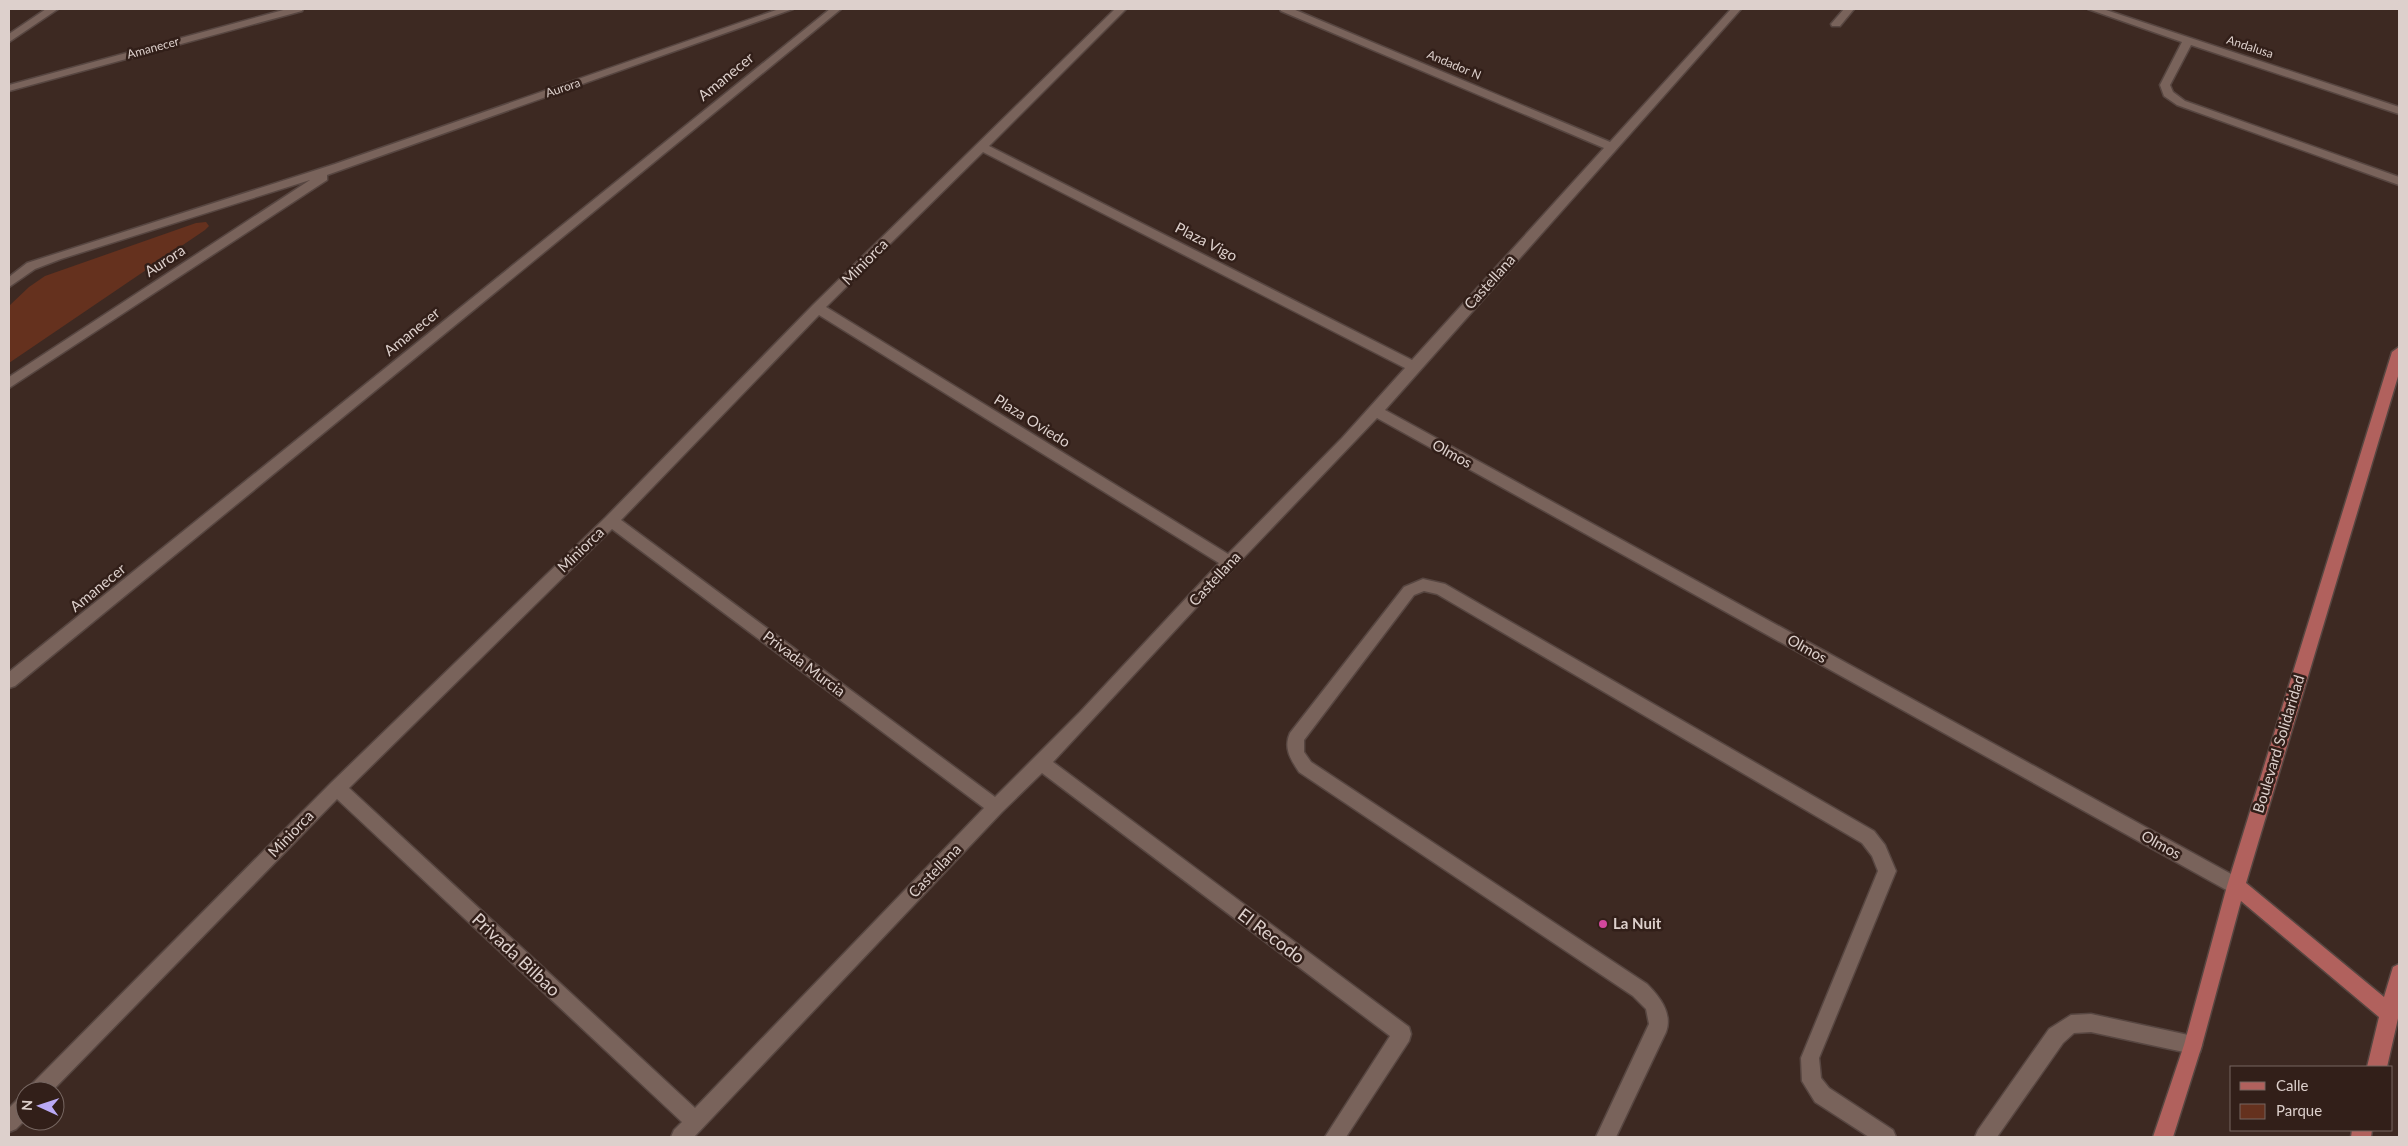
<svg xmlns="http://www.w3.org/2000/svg" width="2408" height="1146" viewBox="0 0 2408 1146" font-family="Lato,sans-serif">
<rect width="100%" height="100%" fill="#3d2922"/>
<polygon fill="#65311e" points="206,222 209,226 205,230 9,363 9,306 29,287 45,276 196,223"/>
<g fill="none" stroke-linecap="round" stroke-linejoin="round">
<g stroke="#574641" stroke-width="3">
<g id="minor">
<polygon points="46,9 58,9 9,42 9,34"/>
<polygon points="287,9 303,9 302,11 9,91 9,85"/>
<polygon points="779,9 793,9 327,175 327,180 9,388 9,377 310,180 61,259 35,269 9,287 9,277 27,263 335,164"/>
<polygon points="830,9 841,9 15,686 9,688 9,672"/>
<path d="M 1115,9 L 1126,9 L 989,146 L 1412,360 L 1604,148 L 1281,11 L 1280,9 L 1293,9 L 1610,142 L 1731,9 L 1741,9 L 1385,410 L 2242,880 L 2245,886 L 2242,892 L 2236,894 L 2230,892 L 1377,418 L 1206,597 L 1053,762 L 1409,1027 L 1411,1034 L 1409,1041 L 1346,1137 L 1325,1137 L 1390,1036 L 1042,773 L 1002,812 L 694,1137 L 671,1137 L 674,1130 L 682,1122 L 337,799 L 52,1091 L 29,1091 L 32,1084 L 331,783 L 606,517 L 813,305 ZM 983,152 L 1405,368 L 1342,438 L 1228,554 L 826,307 ZM 819,315 L 1219,563 L 1080,712 L 995,797 L 621,520 ZM 612,529 L 984,808 L 695,1108 L 349,788 Z"/>
<polygon points="1844,9 1854,9 1840,26 1832,26 1831,24"/>
<polygon points="2088,9 2103,9 2399,107 2399,114 2191,45 2170,85 2173,92 2185,101 2399,177 2399,185 2177,105 2164,96 2160,85 2182,42"/>
<path d="M 1423,579 L 1445,584 L 1874,831 L 1885,845 L 1896,871 L 1819,1058 L 1821,1078 L 1829,1088 L 1893,1130 L 1896,1137 L 1869,1137 L 1815,1102 L 1802,1081 L 1801,1058 L 1878,871 L 1872,856 L 1862,843 L 1437,594 L 1424,591 L 1414,595 L 1304,740 L 1304,752 L 1311,762 L 1647,984 C 1659,996 1673,1013 1666,1032 L 1616,1137 L 1596,1137 L 1649,1024 L 1646,1009 L 1633,996 L 1299,772 C 1291,760 1283,748 1290,733 L 1404,587 Z"/>
<polygon points="2091,1014 2193,1036 2200,1038 2202,1045 2200,1052 2193,1054 2091,1032 2074,1033 2063,1043 1997,1137 1975,1137 1978,1130 2049,1029 2071,1015"/>
<polygon points="25,1096 25,1120 16,1129 9,1132 9,1108 18,1099"/>
</g>
</g>
<g stroke="#574641" stroke-width="3">
<g id="major">
<polygon points="2399,347 2399,373 2246,883 2384,997 2393,967 2399,964 2399,1014 2387,1067 2367,1067 2379,1017 2241,901 2202,1045 2173,1137 2153,1137 2184,1045 2227,886 2392,352"/>
<polygon points="2352,1130 2372,1130 2371,1137 2351,1137"/>
</g>
</g>
<use href="#minor" fill="#79635b" fill-rule="evenodd"/>
<use href="#major" fill="#b1615d" fill-rule="evenodd"/>
</g>
<circle fill="#d1479c" stroke="#321f19" stroke-width="2" cx="1603" cy="924" r="5"/>
<g text-anchor="middle" stroke-width="5" stroke-linejoin="round" paint-order="stroke">
<g font-size="12" fill="#ddd0cc" stroke="#321f19">
<text transform="translate(2250 47) rotate(18)" y="4">Andalusa</text>
<text transform="translate(153 48) rotate(-15)" y="4">Amanecer</text>
<text transform="translate(1454 65) rotate(23)" y="4">Andador N</text>
<text transform="translate(563 88) rotate(-19)" y="4">Aurora</text>
</g>
<g font-size="15" fill="#ddd0cc" stroke="#321f19">
<text transform="translate(726 77) rotate(-39)" y="5">Amanecer</text>
<text transform="translate(1206 242) rotate(27)" y="5">Plaza Vigo</text>
<text transform="translate(165 261) rotate(-33)" y="5">Aurora</text>
<text transform="translate(865 262) rotate(-45)" y="5">Miniorca</text>
<text transform="translate(1490 282) rotate(-48)" y="5">Castellana</text>
<text transform="translate(412 332) rotate(-39)" y="5">Amanecer</text>
<text transform="translate(1032 421) rotate(32)" y="5">Plaza Oviedo</text>
<text transform="translate(1452 454) rotate(29)" y="5">Olmos</text>
<text transform="translate(581 550) rotate(-44)" y="5">Miniorca</text>
<text transform="translate(1215 579) rotate(-47)" y="5">Castellana</text>
<text transform="translate(98 588) rotate(-39)" y="5">Amanecer</text>
<text transform="translate(1807 649) rotate(29)" y="5">Olmos</text>
<text transform="translate(804 664) rotate(37)" y="5">Privada Murcia</text>
<text transform="translate(2279 744) rotate(-73)" y="5">Boulevard Solidaridad</text>
<text transform="translate(291 834) rotate(-46)" y="5">Miniorca</text>
<text transform="translate(2161 845) rotate(29)" y="5">Olmos</text>
<text transform="translate(935 871) rotate(-46)" y="5">Castellana</text>
</g>
<g font-size="15" font-weight="bold" fill="#ddd0cc" stroke="#321f19" text-anchor="start">
<text x="1613" y="929">La Nuit</text>
</g>
<g font-size="18" fill="#ddd0cc" stroke="#321f19">
<text transform="translate(1271 936) rotate(37)" y="6">El Recodo</text>
<text transform="translate(516 955) rotate(43)" y="6">Privada Bilbao</text>
</g>
</g>
<rect width="2408" height="1146" fill="none" stroke="#ddd0cc" stroke-width="20"/>
<rect x="2230" y="1066" width="162" height="65" fill="#321f19" stroke="#766661"/>
<rect x="2240" y="1082" width="25" height="8" fill="#b1615d" stroke="#766661"/>
<text x="2276" y="1091" font-size="15" fill="#ddd0cc">Calle</text>
<rect x="2240" y="1104" width="25" height="15" fill="#65311e" stroke="#766661"/>
<text x="2276" y="1116" font-size="15" fill="#ddd0cc">Parque</text>
<g transform="translate(40 1106) rotate(273)"><circle r="24" fill="#321f19" stroke="#766661"/>
<path d="M0-4L9 19L0 12L-9 19Z" fill="#bbaaf6"/>
<text y="-8" font-size="14" font-weight="bold" text-anchor="middle" fill="#ddd0cc">N</text>
</g>
</svg>
